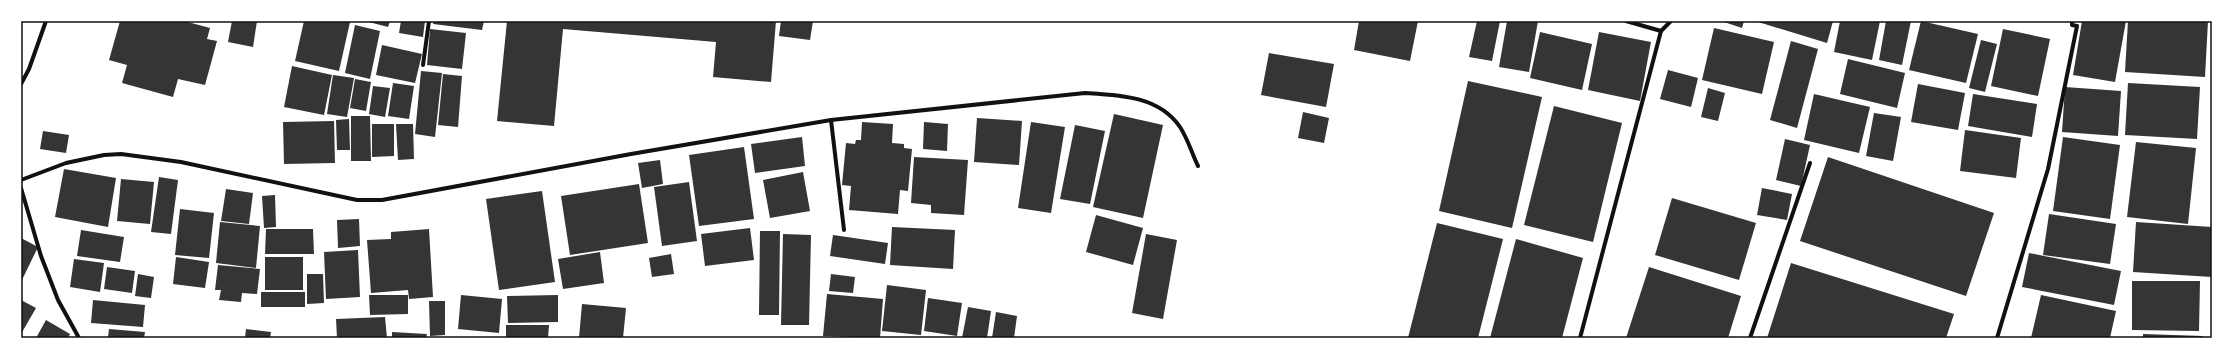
<svg xmlns="http://www.w3.org/2000/svg" width="2233" height="359" viewBox="0 0 2233 359" font-family="Quicksand,sans-serif">
<rect width="100%" height="100%" fill="#fff"/>
<g fill="#353535">
<polygon points="120,21 184,21 210,28 207,39 217,41 205,85 178,79 173,97 122,83 127,65 109,60"/>
<polygon points="232,21 257,21 253,47 228,42"/>
<polygon points="304,21 350,22 339,71 295,61"/>
<polygon points="365,21 390,21 388,27"/>
<polygon points="401,21 425,21 423,37 399,33"/>
<polygon points="434,21 484,21 482,30 433,24"/>
<polygon points="507,21 776,21 771,82 713,77 716,42 563,29 554,126 497,121"/>
<polygon points="781,21 813,21 810,40 779,36"/>
<polygon points="1359,21 1418,21 1410,61 1354,50"/>
<polygon points="1477,21 1500,21 1492,61 1469,57"/>
<polygon points="1507,21 1538,21 1529,72 1499,67"/>
<polygon points="1721,21 1744,21 1742,28"/>
<polygon points="1755,21 1833,21 1827,43"/>
<polygon points="1840,21 1880,21 1872,60 1834,52"/>
<polygon points="1886,21 1911,21 1902,65 1879,60"/>
<polygon points="1921,21 1978,34 1966,83 1909,70"/>
<polygon points="2082,21 2126,21 2115,82 2073,75"/>
<polygon points="2128,21 2208,21 2205,77 2125,72"/>
<polygon points="355,25 380,31 370,79 345,73"/>
<polygon points="1714,28 1774,42 1762,94 1702,80"/>
<polygon points="430,29 466,33 462,69 427,65"/>
<polygon points="2003,29 2050,39 2038,96 1991,86"/>
<polygon points="1540,32 1592,44 1582,90 1530,78"/>
<polygon points="1599,32 1651,42 1640,101 1588,90"/>
<polygon points="1981,40 1997,44 1985,92 1969,88"/>
<polygon points="1791,41 1818,49 1797,128 1770,120"/>
<polygon points="382,45 422,54 415,83 376,75"/>
<polygon points="1269,53 1334,64 1326,107 1261,95"/>
<polygon points="1848,59 1905,73 1897,108 1840,94"/>
<polygon points="292,66 332,75 324,115 284,107"/>
<polygon points="1668,70 1698,78 1691,107 1660,99"/>
<polygon points="421,71 442,73 435,137 415,134"/>
<polygon points="443,74 462,76 458,127 438,125"/>
<polygon points="333,75 354,78 347,117 327,114"/>
<polygon points="355,79 371,82 366,111 350,108"/>
<polygon points="1468,81 1542,97 1512,228 1439,211"/>
<polygon points="393,83 414,86 409,119 388,116"/>
<polygon points="2128,83 2200,87 2197,139 2125,135"/>
<polygon points="1918,84 1965,93 1958,130 1911,122"/>
<polygon points="373,86 390,88 385,117 369,114"/>
<polygon points="2065,87 2121,91 2118,136 2062,132"/>
<polygon points="1708,88 1725,93 1718,121 1701,117"/>
<polygon points="1814,94 1870,107 1859,153 1804,140"/>
<polygon points="1973,94 2037,104 2032,137 1968,126"/>
<polygon points="1554,106 1622,123 1593,242 1524,225"/>
<polygon points="1303,112 1329,118 1324,143 1298,138"/>
<polygon points="1874,113 1901,117 1893,161 1866,156"/>
<polygon points="1114,114 1163,125 1143,218 1093,207"/>
<polygon points="351,116 370,116 371,161 351,161"/>
<polygon points="977,118 1022,121 1019,165 974,162"/>
<polygon points="349,119 350,150 337,150 336,120"/>
<polygon points="334,121 335,163 284,164 283,122"/>
<polygon points="862,122 893,124 892,143 904,144 904,148 912,149 908,191 900,190 898,214 849,210 851,186 842,185 846,143 855,144 856,140 861,140"/>
<polygon points="924,122 948,124 947,151 923,149"/>
<polygon points="1031,122 1065,127 1051,213 1018,208"/>
<polygon points="372,124 394,124 394,156 372,157"/>
<polygon points="396,124 413,124 414,159 398,160"/>
<polygon points="1075,125 1105,131 1090,204 1060,199"/>
<polygon points="1965,130 2021,138 2016,178 1960,171"/>
<polygon points="43,131 69,135 66,153 40,149"/>
<polygon points="802,137 805,166 755,173 751,144"/>
<polygon points="2063,137 2120,145 2110,219 2053,211"/>
<polygon points="1785,139 1810,145 1801,186 1776,180"/>
<polygon points="2136,142 2196,148 2188,224 2127,217"/>
<polygon points="744,147 754,219 699,226 689,155"/>
<polygon points="914,157 968,160 964,215 931,213 931,205 911,203"/>
<polygon points="1828,157 1994,213 1966,296 1800,241"/>
<polygon points="660,160 663,184 642,188 638,163"/>
<polygon points="64,169 116,178 108,227 55,217"/>
<polygon points="803,172 810,211 770,218 763,180"/>
<polygon points="159,177 178,180 171,234 151,232"/>
<polygon points="121,179 154,182 150,224 117,221"/>
<polygon points="689,182 697,241 662,246 654,187"/>
<polygon points="639,184 648,243 570,255 561,196"/>
<polygon points="1762,188 1792,194 1787,220 1757,215"/>
<polygon points="226,189 253,193 249,224 221,221"/>
<polygon points="542,191 555,282 499,290 486,199"/>
<polygon points="275,195 276,227 264,228 262,196"/>
<polygon points="1672,198 1756,223 1739,280 1655,255"/>
<polygon points="180,209 214,213 209,258 175,255"/>
<polygon points="2049,214 2116,224 2110,264 2043,255"/>
<polygon points="1096,215 1143,228 1133,265 1086,252"/>
<polygon points="359,219 360,246 338,248 337,220"/>
<polygon points="220,222 260,226 256,268 216,263"/>
<polygon points="2136,222 2212,227 2212,277 2133,272"/>
<polygon points="1437,223 1503,239 1478,338 1408,338"/>
<polygon points="892,227 955,230 953,269 890,265"/>
<polygon points="750,228 754,260 705,266 701,234"/>
<polygon points="266,229 313,229 314,254 265,254"/>
<polygon points="429,229 433,297 409,299 408,290 371,293 367,240 391,239 391,232"/>
<polygon points="81,230 124,237 120,262 77,256"/>
<polygon points="760,231 780,231 779,315 759,315"/>
<polygon points="783,234 811,235 809,325 781,325"/>
<polygon points="1146,234 1177,240 1163,319 1132,313"/>
<polygon points="833,235 888,243 885,264 830,256"/>
<polygon points="21,238 38,247 21,282"/>
<polygon points="1516,239 1583,258 1562,338 1490,338"/>
<polygon points="358,250 360,297 326,299 324,252"/>
<polygon points="600,252 604,283 563,289 558,259"/>
<polygon points="2029,253 2121,271 2114,305 2022,287"/>
<polygon points="671,254 674,274 652,277 649,258"/>
<polygon points="176,257 209,262 205,288 173,284"/>
<rect x="265" y="257" width="38" height="33"/>
<polygon points="74,259 104,263 100,292 70,287"/>
<polygon points="1791,263 1954,314 1946,338 1767,338"/>
<polygon points="218,265 260,269 257,294 242,293 241,302 219,300 221,290 215,290"/>
<polygon points="107,267 135,271 132,293 104,289"/>
<polygon points="1649,267 1741,296 1728,338 1626,338"/>
<polygon points="138,274 154,277 151,298 135,296"/>
<polygon points="307,274 323,274 324,303 307,304"/>
<polygon points="831,274 855,277 853,293 829,291"/>
<polygon points="2132,281 2200,281 2199,331 2132,330"/>
<polygon points="887,285 926,290 921,335 882,331"/>
<rect x="261" y="292" width="44" height="15"/>
<polygon points="827,294 883,299 880,338 823,336"/>
<polygon points="369,295 408,295 408,314 370,315"/>
<polygon points="461,295 502,299 499,333 458,329"/>
<polygon points="558,295 558,322 508,323 507,296"/>
<polygon points="2041,295 2116,311 2110,338 2031,338"/>
<polygon points="928,298 962,303 957,336 924,331"/>
<polygon points="21,300 36,308 21,334"/>
<polygon points="93,300 145,305 143,327 91,323"/>
<polygon points="429,301 445,301 445,335 430,336"/>
<polygon points="582,304 626,308 623,338 579,338"/>
<polygon points="968,307 991,311 987,338 962,338"/>
<polygon points="996,312 1017,316 1014,338 992,338"/>
<polygon points="385,317 387,338 337,338 336,319"/>
<polygon points="46,320 70,334 68,338 36,338"/>
<polygon points="506,325 549,325 548,338 506,338"/>
<polygon points="109,329 145,332 144,338 108,338"/>
<polygon points="246,329 271,332 270,338 245,338"/>
<polygon points="392,332 427,334 426,338 392,338"/>
<polygon points="2143,334 2203,336 2203,338 2143,338"/>
</g>
<g fill="none" stroke-linecap="round" stroke-linejoin="round">
<g stroke="#111" stroke-width="4">
<polyline points="1626,21 1661,31"/>
<polyline points="1661,31 1671,21"/>
<polyline points="423,65 429,21"/>
<polyline points="21,84 29,69 46,21"/>
<polyline points="831,120 844,230"/>
<path d="M 21,180 L 66,163 L 104,155 L 121,154 L 181,162 L 357,200 L 382,200 L 631,154 L 831,120 L 1085,93 C 1119,95 1159,96 1180,127 C 1188,139 1192,154 1198,166"/>
<polyline points="21,188 41,256 58,300 79,338"/>
<polyline points="1580,338 1661,31"/>
<polyline points="1750,338 1810,163"/>
<polyline points="1997,338 2048,169 2077,26 2072,25 2072,21"/>
</g>
</g>
<rect width="2233" height="359" fill="none" stroke="#ffffff" stroke-width="44"/>
<rect x="22" y="22" width="2189" height="315" fill="none" stroke="#111" stroke-width="1.5"/>
</svg>
